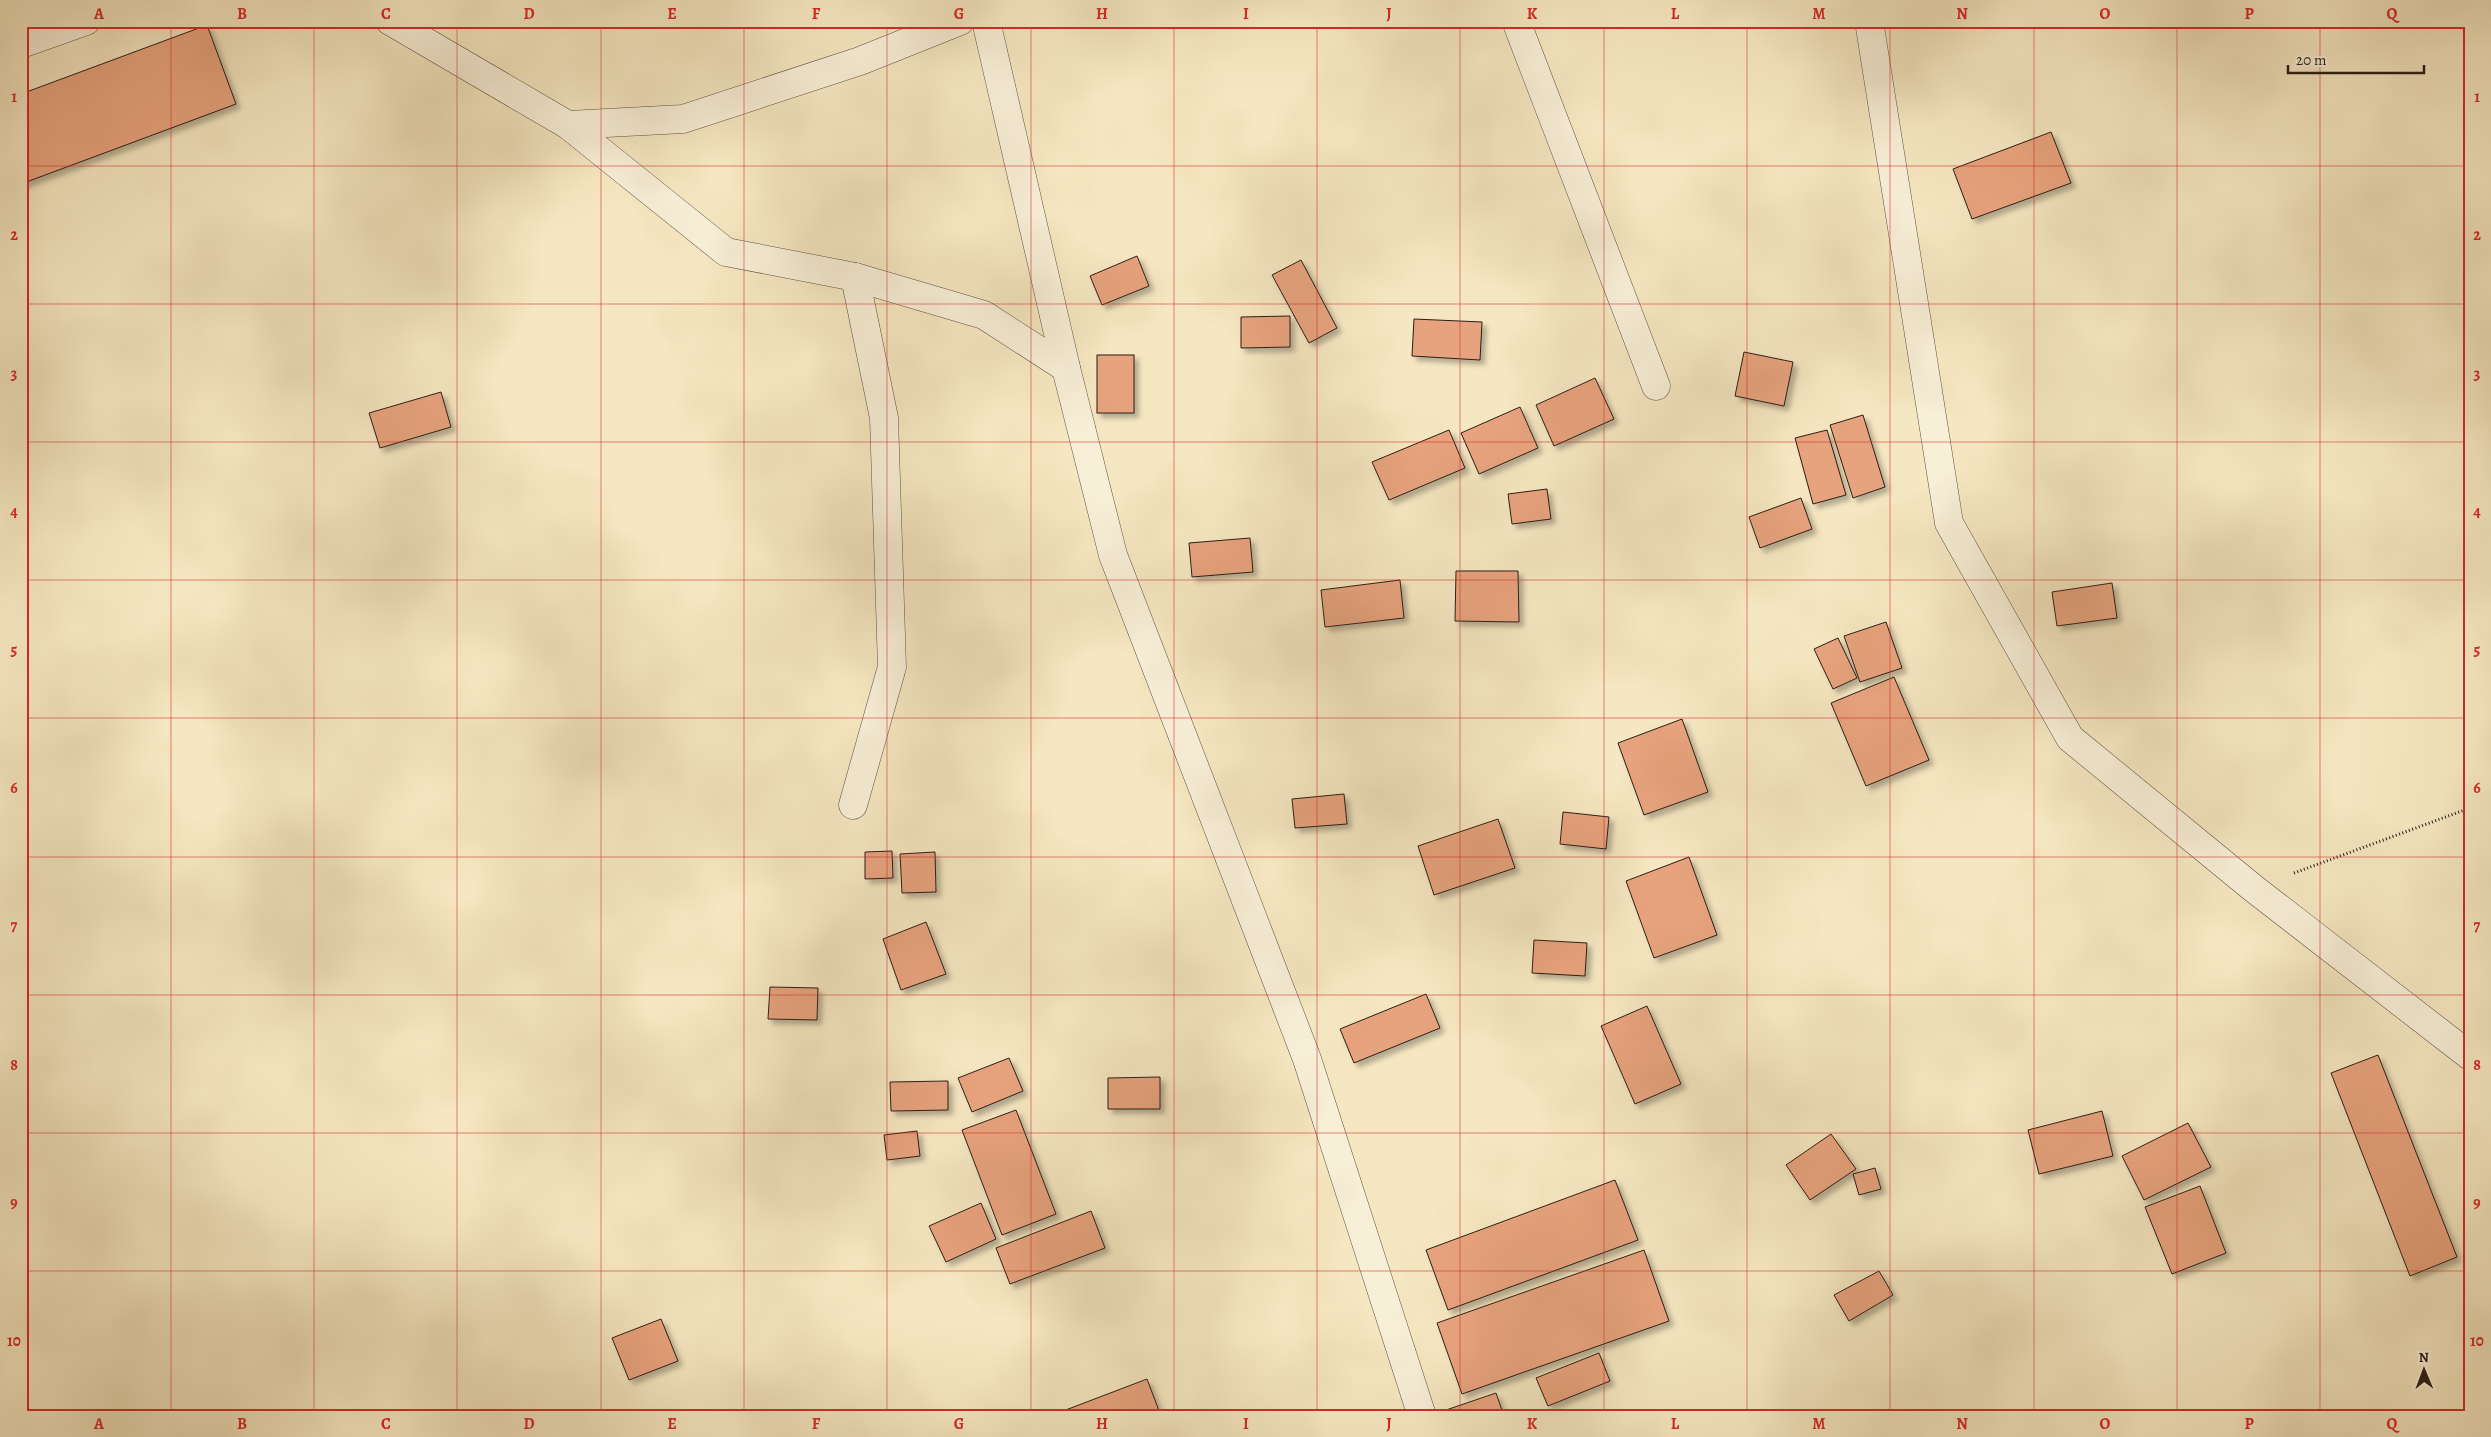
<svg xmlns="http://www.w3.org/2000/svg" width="2491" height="1437" viewBox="0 0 2491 1437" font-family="Alegreya,serif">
<defs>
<filter id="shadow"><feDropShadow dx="4.5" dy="4.5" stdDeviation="2.5" flood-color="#0004"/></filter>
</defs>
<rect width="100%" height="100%" fill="#f5e7c1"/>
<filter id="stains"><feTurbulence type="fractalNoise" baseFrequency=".004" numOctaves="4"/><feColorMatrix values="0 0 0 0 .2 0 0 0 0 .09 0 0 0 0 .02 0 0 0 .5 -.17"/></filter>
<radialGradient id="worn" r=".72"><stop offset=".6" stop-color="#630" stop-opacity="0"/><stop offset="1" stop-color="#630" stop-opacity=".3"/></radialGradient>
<g fill="#e7a37d" stroke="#2b1d18" filter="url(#shadow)">
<polygon points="207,25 236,104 21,184 21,94"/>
<polygon points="2051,132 2071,183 1972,219 1953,169"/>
<polygon points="1137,256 1149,286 1102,305 1090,276"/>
<polygon points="1301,260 1337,328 1309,343 1272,275"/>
<polygon points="1290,316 1290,347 1241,348 1241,317"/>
<polygon points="1414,319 1482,322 1480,360 1412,356"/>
<polygon points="1744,352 1793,362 1784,406 1735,396"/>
<rect x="1097" y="355" width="37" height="58"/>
<polygon points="1595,378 1614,419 1554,446 1536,405"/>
<polygon points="441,392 451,427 380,448 369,413"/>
<polygon points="1520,407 1538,448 1479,474 1461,433"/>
<polygon points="1863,415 1885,487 1853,498 1830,425"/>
<polygon points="1449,430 1465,468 1389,500 1372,462"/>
<polygon points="1827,430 1846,495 1813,504 1795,438"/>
<polygon points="1547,489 1551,519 1512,524 1508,494"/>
<polygon points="1801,498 1812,529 1760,548 1749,517"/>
<polygon points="1250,538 1253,572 1192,577 1189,543"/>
<polygon points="1456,571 1518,571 1519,622 1455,621"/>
<polygon points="1400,580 1404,618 1325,627 1321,590"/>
<polygon points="2112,583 2117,618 2057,626 2052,592"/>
<polygon points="1886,622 1902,668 1860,682 1844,636"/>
<polygon points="1838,638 1857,678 1833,689 1814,649"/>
<polygon points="1894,677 1929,760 1866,786 1831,703"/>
<polygon points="1682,719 1708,792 1644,815 1618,743"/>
<polygon points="1344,794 1347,824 1295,828 1292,799"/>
<polygon points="1563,812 1609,817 1606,849 1560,844"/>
<polygon points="1498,819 1515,868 1434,895 1418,846"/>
<polygon points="892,851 893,878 865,879 865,852"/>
<polygon points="935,852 936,892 902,893 900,854"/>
<polygon points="1689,857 1717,935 1654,958 1626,881"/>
<polygon points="926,922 946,974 901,990 883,939"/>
<polygon points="1534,940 1587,943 1585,976 1532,973"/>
<polygon points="770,987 818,988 817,1020 768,1019"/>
<polygon points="1426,994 1440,1028 1354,1063 1340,1029"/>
<polygon points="1647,1006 1681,1084 1635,1104 1601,1026"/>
<polygon points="2378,1055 2457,1257 2410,1276 2331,1073"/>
<polygon points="1009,1058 1023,1091 972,1112 958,1078"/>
<polygon points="1160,1077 1160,1109 1108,1109 1108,1078"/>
<polygon points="948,1081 948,1110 891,1111 890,1082"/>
<polygon points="1016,1110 1056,1214 1002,1235 962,1130"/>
<polygon points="2102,1111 2113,1156 2039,1174 2028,1130"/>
<polygon points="2188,1123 2211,1167 2144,1200 2122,1156"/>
<polygon points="917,1131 920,1156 887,1160 884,1135"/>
<polygon points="1831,1134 1856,1169 1810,1200 1786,1165"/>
<polygon points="1875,1168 1881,1189 1859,1195 1853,1174"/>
<polygon points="1615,1180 1638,1240 1448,1310 1426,1250"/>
<polygon points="2200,1186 2226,1253 2172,1274 2145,1207"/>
<polygon points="981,1203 996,1239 946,1262 929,1226"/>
<polygon points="1091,1211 1105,1248 1010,1284 996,1248"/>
<polygon points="1644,1250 1669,1321 1462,1394 1437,1323"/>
<polygon points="1879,1271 1893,1295 1849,1321 1834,1295"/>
<polygon points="661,1319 678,1361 629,1380 612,1338"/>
<polygon points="1599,1353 1610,1381 1548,1406 1536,1378"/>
<polygon points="1147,1379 1161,1416 1064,1416 1063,1411"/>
<polygon points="1496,1393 1504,1416 1448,1416 1446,1410"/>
</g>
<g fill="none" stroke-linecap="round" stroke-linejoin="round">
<g stroke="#5e5042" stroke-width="29">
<g id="minor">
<polyline points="390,21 568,125 726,252 855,277 984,315 1066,368"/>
<polyline points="986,21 1066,368 1113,555 1307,1059 1422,1416"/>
<polyline points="1516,21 1656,386"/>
<polyline points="1869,21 1949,523 2070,738 2253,888 2470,1056"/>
<polyline points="21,44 86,21"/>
<polyline points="568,125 683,119 860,61 960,21"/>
<polyline points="853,805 892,667 884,418 855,277"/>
</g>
</g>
<polyline stroke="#2b1d18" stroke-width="3" stroke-dasharray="1 2.5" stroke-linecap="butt" points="2294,873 2470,808"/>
<use href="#minor" stroke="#f8efd7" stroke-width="28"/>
</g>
<path fill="none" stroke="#d62828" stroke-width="1" stroke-opacity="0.55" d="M 171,21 L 171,1416M 314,21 L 314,1416M 457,21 L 457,1416M 601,21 L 601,1416M 744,21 L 744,1416M 887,21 L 887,1416M 1031,21 L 1031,1416M 1174,21 L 1174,1416M 1317,21 L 1317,1416M 1460,21 L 1460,1416M 1604,21 L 1604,1416M 1747,21 L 1747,1416M 1890,21 L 1890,1416M 2034,21 L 2034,1416M 2177,21 L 2177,1416M 2320,21 L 2320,1416M 21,166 L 2470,166M 21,304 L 2470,304M 21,442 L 2470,442M 21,580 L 2470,580M 21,718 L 2470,718M 21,857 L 2470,857M 21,995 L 2470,995M 21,1133 L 2470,1133M 21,1271 L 2470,1271"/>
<rect width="2491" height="1437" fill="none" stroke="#f5e7c1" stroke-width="55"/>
<g transform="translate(2424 1370) rotate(359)" stroke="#f8efd7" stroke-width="4" paint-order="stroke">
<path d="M0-4L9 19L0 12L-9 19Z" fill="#2b1d18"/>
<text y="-8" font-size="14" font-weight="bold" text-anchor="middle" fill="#2b1d18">N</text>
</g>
<path d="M2288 65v8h136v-8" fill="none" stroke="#2b1d18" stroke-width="2.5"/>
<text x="2296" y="65" font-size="15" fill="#2b1d18" stroke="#f8efd7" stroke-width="4" paint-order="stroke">20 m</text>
<rect x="28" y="28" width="2436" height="1382" fill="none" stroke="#d62828" stroke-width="2"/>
<g font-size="16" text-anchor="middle" font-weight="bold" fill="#d62828">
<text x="99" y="19">A</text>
<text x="242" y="19">B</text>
<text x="386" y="19">C</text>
<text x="529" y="19">D</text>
<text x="672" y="19">E</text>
<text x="816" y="19">F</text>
<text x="959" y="19">G</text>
<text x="1102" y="19">H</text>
<text x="1246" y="19">I</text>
<text x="1389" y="19">J</text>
<text x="1532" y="19">K</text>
<text x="1675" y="19">L</text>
<text x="1819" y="19">M</text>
<text x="1962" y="19">N</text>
<text x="2105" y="19">O</text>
<text x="2249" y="19">P</text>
<text x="2392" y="19">Q</text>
<text x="14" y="102">1</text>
<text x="2477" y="102">1</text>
<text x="14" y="240">2</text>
<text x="2477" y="240">2</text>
<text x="14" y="379">3</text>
<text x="2477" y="379">3</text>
<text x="14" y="517">4</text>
<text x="2477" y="517">4</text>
<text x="14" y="655">5</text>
<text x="2477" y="655">5</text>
<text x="14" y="793">6</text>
<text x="2477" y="793">6</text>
<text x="14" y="931">7</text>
<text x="2477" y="931">7</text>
<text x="14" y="1070">8</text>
<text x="2477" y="1070">8</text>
<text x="14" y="1208">9</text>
<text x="2477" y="1208">9</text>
<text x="14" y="1346">10</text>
<text x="2477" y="1346">10</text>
<text x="99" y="1429">A</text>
<text x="242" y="1429">B</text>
<text x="386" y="1429">C</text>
<text x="529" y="1429">D</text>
<text x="672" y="1429">E</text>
<text x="816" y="1429">F</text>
<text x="959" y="1429">G</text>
<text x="1102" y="1429">H</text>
<text x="1246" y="1429">I</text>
<text x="1389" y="1429">J</text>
<text x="1532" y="1429">K</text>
<text x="1675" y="1429">L</text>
<text x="1819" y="1429">M</text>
<text x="1962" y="1429">N</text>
<text x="2105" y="1429">O</text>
<text x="2249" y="1429">P</text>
<text x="2392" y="1429">Q</text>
</g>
<rect width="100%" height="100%" filter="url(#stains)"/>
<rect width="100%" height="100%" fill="url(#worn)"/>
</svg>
